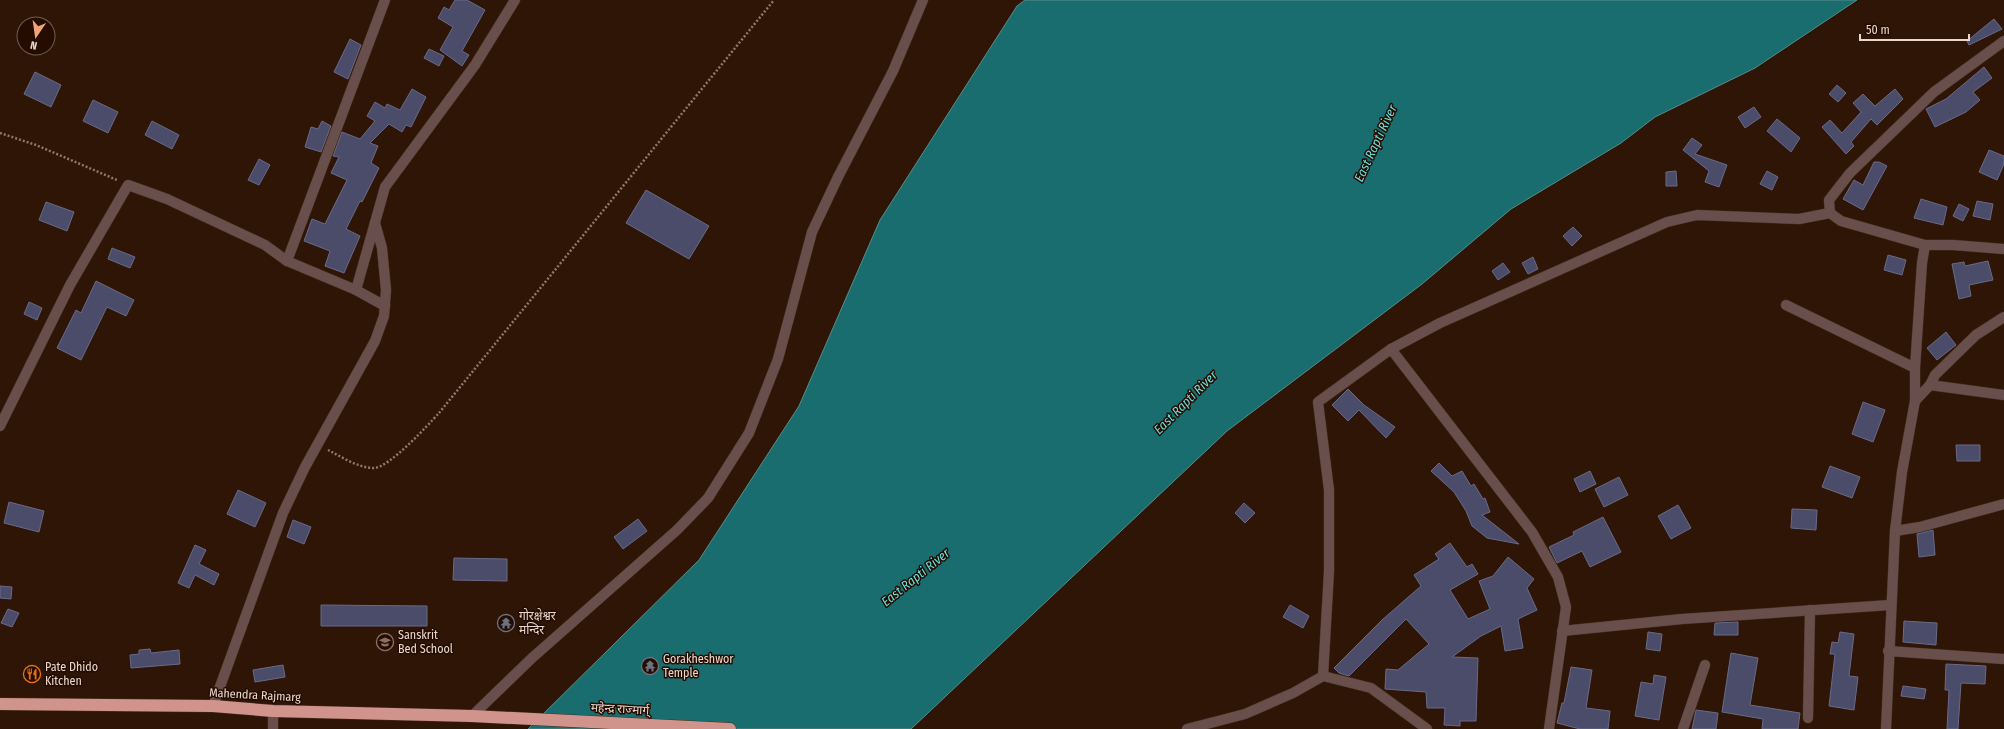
<svg xmlns="http://www.w3.org/2000/svg" width="2004" height="729" viewBox="0 0 2004 729" font-family="'Fira Sans Condensed','Noto Sans Devanagari',sans-serif">
<rect width="100%" height="100%" fill="#2e1505"/>
<polygon fill="#1a6d6f" stroke="#588d8b" points="1025,0 1857,0 1755,68 1655,117 1621,143 1511,209 1422,284 1227,431 911,729 528,729 699,560 799,406 880,220 1017,6"/>
<g fill="#4b4c69" stroke="#696a89">
<polygon points="455,0 467,0 485,10 462,51 469,55 462,66 440,50 453,27 438,18 444,7 449,10"/>
<polygon points="1994,19 2002,29 1969,45 1967,41"/>
<polygon points="350,39 361,45 348,79 334,72"/>
<polygon points="429,49 444,56 439,66 424,58"/>
<polygon points="1984,67 1992,78 1973,92 1980,100 1966,112 1935,127 1926,109 1946,99"/>
<polygon points="35,72 61,85 51,107 24,94"/>
<polygon points="1837,85 1846,93 1838,102 1829,94"/>
<polygon points="412,89 426,97 411,127 406,125 402,132 389,124 370,143 378,146 371,163 379,168 362,202 360,201 346,229 360,236 344,273 325,266 330,251 304,241 312,219 325,224 347,180 331,173 339,157 333,156 342,132 360,139 375,121 367,116 375,102 385,108 387,104 400,110"/>
<polygon points="1895,89 1903,99 1877,125 1871,119 1851,142 1854,146 1846,154 1822,127 1830,120 1842,133 1861,112 1853,103 1863,94 1875,106"/>
<polygon points="93,100 118,112 108,133 83,121"/>
<polygon points="1754,107 1761,117 1745,128 1738,117"/>
<polygon points="1777,119 1800,138 1791,152 1767,131"/>
<polygon points="152,121 179,135 172,149 145,135"/>
<polygon points="322,121 331,126 321,152 305,147 311,127 318,129"/>
<polygon points="1692,138 1702,145 1695,154 1727,165 1719,187 1705,182 1709,171 1683,150"/>
<polygon points="1989,150 2004,156 2004,164 1997,180 1979,172"/>
<polygon points="259,159 270,165 259,185 248,180"/>
<polygon points="1874,162 1879,162 1887,166 1863,210 1843,199 1854,180 1863,185"/>
<polygon points="1676,171 1677,186 1666,186 1666,172"/>
<polygon points="1767,171 1778,177 1772,190 1760,184"/>
<polygon points="646,190 709,226 689,259 626,223"/>
<polygon points="1921,199 1947,207 1943,225 1914,218"/>
<polygon points="1977,201 1993,204 1990,220 1973,216"/>
<polygon points="46,202 74,212 67,231 39,220"/>
<polygon points="1959,204 1969,209 1963,221 1953,216"/>
<polygon points="1573,227 1582,236 1572,246 1563,236"/>
<polygon points="112,248 135,257 130,268 108,259"/>
<polygon points="1888,255 1906,260 1902,275 1884,270"/>
<polygon points="1533,257 1538,269 1528,274 1522,263"/>
<polygon points="1988,261 1993,280 1969,285 1971,296 1959,299 1952,264 1964,262 1965,266"/>
<polygon points="1503,263 1510,272 1498,280 1492,271"/>
<polygon points="96,281 134,300 126,316 107,307 81,360 57,348 76,310 81,313"/>
<polygon points="29,302 42,308 37,320 24,314"/>
<polygon points="1946,332 1956,345 1937,360 1927,348"/>
<polygon points="1348,389 1364,405 1395,427 1386,438 1359,410 1348,421 1332,405"/>
<polygon points="1863,402 1885,410 1873,442 1852,434"/>
<polygon points="1956,445 1980,445 1980,461 1957,461"/>
<polygon points="1439,463 1452,476 1462,471 1471,486 1474,484 1483,499 1485,498 1490,512 1482,515 1519,544 1487,538 1472,526 1466,511 1454,492 1431,471"/>
<polygon points="1830,466 1860,477 1852,498 1822,487"/>
<polygon points="1590,471 1596,484 1580,492 1574,479"/>
<polygon points="1619,477 1628,495 1604,507 1595,489"/>
<polygon points="238,490 266,503 255,527 227,514"/>
<polygon points="9,502 44,511 39,532 4,523"/>
<polygon points="1244,503 1255,513 1245,523 1235,513"/>
<polygon points="1678,505 1691,528 1671,539 1658,516"/>
<polygon points="1792,509 1817,510 1816,530 1791,528"/>
<polygon points="1603,517 1621,552 1590,567 1582,551 1557,563 1549,547 1574,535 1573,532"/>
<polygon points="638,519 647,531 623,549 614,537"/>
<polygon points="293,520 311,527 304,544 287,537"/>
<polygon points="1933,530 1935,555 1919,557 1917,534"/>
<polygon points="1450,543 1467,567 1472,564 1478,574 1450,590 1468,619 1490,609 1479,581 1493,576 1508,557 1534,579 1527,588 1537,610 1518,619 1523,648 1505,651 1501,626 1481,636 1452,657 1478,658 1476,721 1460,721 1460,726 1444,725 1445,708 1427,708 1426,692 1385,689 1386,669 1398,670 1429,644 1406,619 1349,676 1339,673 1334,668 1382,620 1421,586 1414,575 1439,559 1435,554"/>
<polygon points="195,545 206,550 199,564 219,574 214,585 195,575 189,588 178,583"/>
<polygon points="454,558 507,559 507,581 453,580"/>
<polygon points="0,586 12,587 11,599 0,598"/>
<polygon points="321,605 427,606 427,626 321,626"/>
<polygon points="1290,605 1309,616 1303,628 1283,617"/>
<polygon points="8,609 19,613 12,627 1,623"/>
<polygon points="1904,621 1937,623 1936,645 1903,642"/>
<polygon points="1738,622 1738,635 1714,635 1715,623"/>
<polygon points="1648,632 1662,634 1660,651 1646,649"/>
<polygon points="1840,632 1854,634 1849,676 1858,677 1854,710 1829,706 1835,654 1830,654 1832,642 1838,643"/>
<polygon points="150,649 151,653 179,650 180,664 131,668 130,655 139,654 139,650"/>
<polygon points="1731,653 1758,658 1750,705 1800,713 1798,729 1762,729 1763,719 1722,712"/>
<polygon points="1946,664 1986,666 1985,684 1961,683 1958,729 1947,729 1949,690 1945,690"/>
<polygon points="283,665 285,677 255,682 253,670"/>
<polygon points="1571,667 1592,670 1586,708 1610,711 1608,729 1580,729 1557,723 1562,703 1564,703"/>
<polygon points="1654,675 1666,677 1659,720 1635,716 1641,682 1653,684"/>
<polygon points="1903,686 1926,689 1924,699 1901,696"/>
<polygon points="1696,710 1718,713 1716,729 1692,729"/>
</g>
<g fill="none" stroke-linecap="round" stroke-linejoin="round">
<g stroke="#483021" stroke-width="11">
<g id="minor">
<polyline points="1925,245 1841,221 1830,213 1829,200 1850,173 1934,92 2004,41"/>
<polyline points="287,261 385,0"/>
<polyline points="356,290 385,187 475,65 515,0"/>
<polyline points="1786,305 1915,368"/>
<polyline points="1391,349 1532,532 1558,577 1566,607 1549,729"/>
<polyline points="1930,385 2004,395"/>
<polyline points="1915,401 1930,385 1935,375 1976,335 2004,317"/>
<polyline points="0,426 70,285 128,185 167,199 265,245 287,261 356,290 385,306"/>
<polyline points="1895,531 1920,527 2004,504"/>
<polyline points="1562,631 1682,619 1890,605"/>
<polyline points="1888,651 2004,659"/>
<polyline points="1323,676 1371,688 1427,729"/>
<polyline points="213,706 283,513 305,467 375,341 384,316 386,290 382,248 375,223"/>
<polyline points="472,716 532,658 677,530 708,498 749,433 778,359 812,232 838,177 893,71 923,0"/>
<polyline points="1808,718 1810,610"/>
<polyline points="273,729 273,711"/>
<polyline points="1187,729 1245,714 1293,693 1323,676 1329,571 1329,490 1318,402 1391,349 1440,323 1667,222 1697,215 1799,219 1830,213"/>
<polyline points="1683,729 1705,665"/>
<polyline points="1886,729 1895,531 1902,472 1915,401 1915,368 1922,263 1925,245 1953,245 2004,249"/>
</g>
</g>
<g stroke="#483021" stroke-width="13">
<polyline id="highway" points="0,704 213,706 273,711 472,716 730,729"/>
</g>
<g stroke="#8e796c" stroke-width="2.5" stroke-dasharray="2 2" stroke-linecap="butt">
<polyline points="0,133 36,145 117,180"/>
<path d="M 328,450 C 342,457 358,468 374,468 C 390,467 427,426 439,413 L 774,0"/>
</g>
<use href="#minor" stroke="#684f4c" stroke-width="10"/>
<use href="#highway" stroke="#d1948c" stroke-width="12"/>
</g>
<defs>
<g id="temple-ring" transform="scale(0.9)"><circle r="9.5" fill="#240c00" stroke="#6b7280" stroke-width="1.5"/><path d="M0-6L5-2H3V0L6.5 2.5H4V6H1.5V3h-3V6H-4V2.5H-6.5L-3 0V-2H-5Z" fill="#6b7280"/></g>
<g id="school-ring" transform="scale(0.9)"><circle r="9.5" fill="#240c00" stroke="#8d6e63" stroke-width="1.5"/><path d="M0-5L7-2L0 1L-7-2ZM-4 1L0 2.5L4 1V4Q0 6-4 4Z" fill="#8d6e63"/></g>
<g id="restaurant-ring" transform="scale(0.9)"><circle r="9.5" fill="#240c00" stroke="#e8710a" stroke-width="1.5"/><path d="M-5-6h1v4h1v-4h1v4h1v-4h1v5L-1.5 .5V6h-2V.5L-5-1ZM5-6V6H3V1.5H1.5Q1.5-4 5-6Z" fill="#e8710a"/></g>
</defs>
<g fill-rule="evenodd">
<use href="#temple-ring" x="506" y="623"/>
<use href="#school-ring" x="385" y="642"/>
<use href="#temple-ring" x="650" y="666"/>
<use href="#restaurant-ring" x="32" y="674"/>
</g>
<g text-anchor="middle" stroke-width="3" stroke-linejoin="round" paint-order="stroke">
<g font-size="12" fill="#e9d7cd" stroke="#240c00" text-anchor="start">
<text x="519" y="620">गोरक्षेश्वर<tspan x="519" dy="14">मन्दिर</tspan></text>
<text x="398" y="639">Sanskrit<tspan x="398" dy="14">Bed School</tspan></text>
<text x="663" y="663">Gorakheshwor<tspan x="663" dy="14">Temple</tspan></text>
<text x="45" y="671">Pate Dhido<tspan x="45" dy="14">Kitchen</tspan></text>
</g>
<g font-size="12" fill="#e9d7cd" stroke="#240c00">
<text transform="translate(255 695) rotate(3)" y="4">Mahendra Rajmarg</text>
<text transform="translate(620 709) rotate(3)" y="4">महेन्द्र राज्मार्ग्</text>
</g>
<g font-size="13" font-style="italic" fill="#6adfe0" stroke="#240c00">
<text transform="translate(1375 143) rotate(-65)" y="5">East Rapti River</text>
<text transform="translate(1185 402) rotate(-45)" y="5">East Rapti River</text>
<text transform="translate(915 577) rotate(-39)" y="5">East Rapti River</text>
</g>
</g>
<g transform="translate(36 36) rotate(193)"><circle r="19" fill="#240c00" stroke="#735d52"/>
<path d="M0-3L7 15L0 10L-7 15Z" fill="#efa377"/>
<text y="-6" font-size="11" font-weight="bold" text-anchor="middle" fill="#e9d7cd">N</text>
</g>
<path d="M1860 34v6h109v-6" fill="none" stroke="#e9d7cd" stroke-width="2"/>
<text x="1866" y="34" font-size="12" fill="#e9d7cd" stroke="#240c00" stroke-width="3" paint-order="stroke">50 m</text>
</svg>
